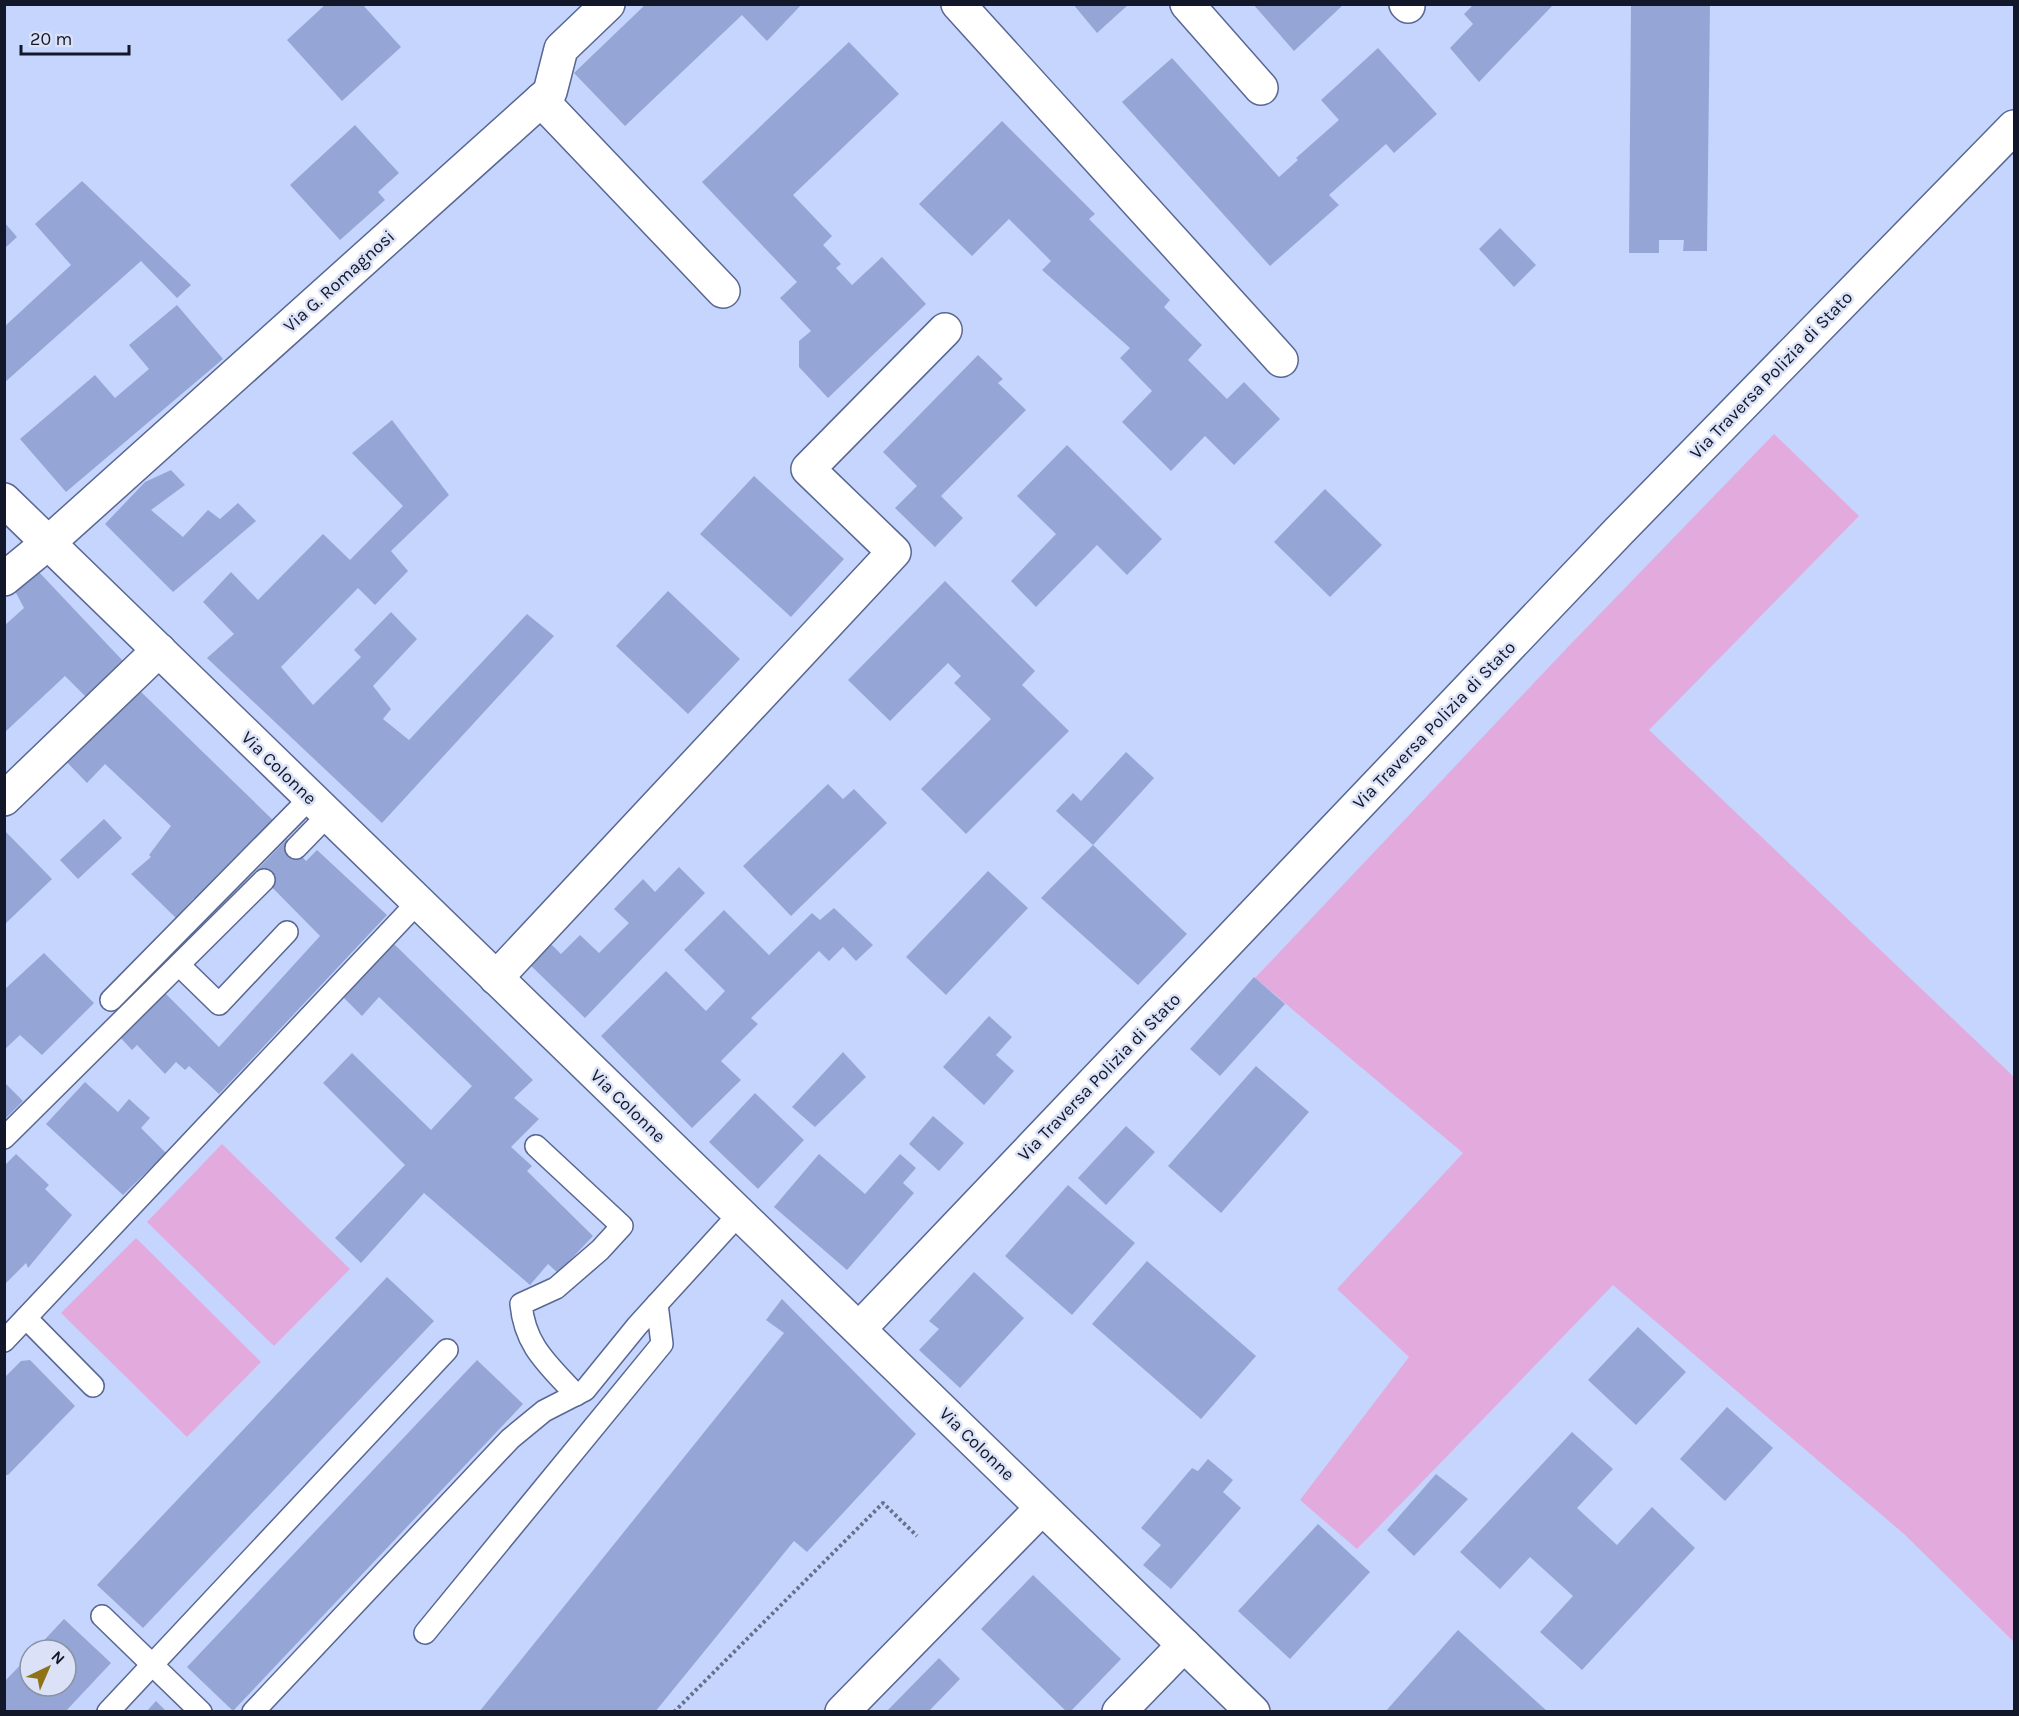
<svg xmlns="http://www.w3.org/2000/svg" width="2019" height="1716" viewBox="0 0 2019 1716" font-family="Karla,sans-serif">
<rect width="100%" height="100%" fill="#c6d5fd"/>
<g fill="#e2aadd">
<polygon points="1774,434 1859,516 1649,730 2014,1077 2014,1642 1904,1534 1613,1285 1357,1549 1300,1500 1409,1357 1337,1289 1463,1153 1255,978 1566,649"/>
<polygon points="222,1144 350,1269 274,1346 147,1222"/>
<polygon points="136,1238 261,1362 187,1437 61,1313"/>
</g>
<g fill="#95a6d6">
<polygon points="326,4 362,4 401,47 342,101 287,40"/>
<polygon points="646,4 802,4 767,41 742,15 625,126 574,73"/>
<polygon points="1073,4 1129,4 1097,33"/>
<polygon points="1253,4 1344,4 1294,51"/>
<polygon points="1474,4 1554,4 1479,82 1450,48 1473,24 1464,14"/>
<polygon points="1631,4 1710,4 1707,251 1683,251 1684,240 1659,240 1659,253 1629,253"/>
<polygon points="849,42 899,94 793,195 832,236 823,245 841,264 836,268 852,285 882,257 926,304 828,398 799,367 799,341 811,331 780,298 797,282 702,182"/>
<polygon points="1378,48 1437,114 1394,153 1386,144 1329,195 1339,205 1270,266 1122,102 1172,58 1279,177 1298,160 1296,158 1339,120 1321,100"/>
<polygon points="1002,121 1095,214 1089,219 1170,300 1164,307 1202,345 1188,360 1227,399 1244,382 1280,419 1234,465 1205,436 1171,471 1122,422 1152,391 1120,358 1130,348 1042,270 1051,261 1009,219 972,256 919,204"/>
<polygon points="355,125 399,173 378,192 385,200 340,240 290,185"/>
<polygon points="82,181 191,285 177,298 141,261 4,383 4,327 71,265 35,224"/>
<polygon points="4,222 17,237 4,249"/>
<polygon points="1500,228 1536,265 1514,287 1479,249"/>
<polygon points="177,305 223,359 66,492 20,439 95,375 115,398 149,369 129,345"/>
<polygon points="978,355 1003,379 998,383 1026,410 941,496 963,518 935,547 895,508 917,486 883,452"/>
<polygon points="392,420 449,495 391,551 408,571 375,605 358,588 281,667 313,705 361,657 354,650 391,612 417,639 373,686 391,709 383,719 409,740 527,614 554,636 382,823 207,658 234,634 203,602 231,572 258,600 323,534 350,560 403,506 352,453"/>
<polygon points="1067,445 1162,539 1127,575 1097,545 1036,607 1011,581 1056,534 1017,496"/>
<polygon points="171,470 185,485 151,510 183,537 208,510 220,519 238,503 256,521 173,592 105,524 145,482"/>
<polygon points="754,476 844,559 791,617 700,534"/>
<polygon points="1325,489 1382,545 1330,597 1274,542"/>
<polygon points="37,570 123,661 86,697 65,676 4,733 4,626 24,608 15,591"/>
<polygon points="945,581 1035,671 1022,685 1069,731 966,834 921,789 991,719 954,683 961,676 948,663 890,721 848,680"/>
<polygon points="668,591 740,659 688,714 616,646"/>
<polygon points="136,687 276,823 198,902 194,898 176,918 131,874 151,857 149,855 171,826 105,764 87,783 61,756"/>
<polygon points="1126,752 1154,778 1093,845 1056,811 1073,793 1081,801"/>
<polygon points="828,784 843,799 854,789 887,823 791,916 743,866"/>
<polygon points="104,819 122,838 78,879 60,860"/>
<polygon points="4,830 52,879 4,925"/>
<polygon points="287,839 306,861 317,850 387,915 219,1094 189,1066 185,1070 176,1062 165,1074 137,1045 132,1050 118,1035 164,992 219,1047 320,936 256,871"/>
<polygon points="1093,845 1187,934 1138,985 1041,898"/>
<polygon points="679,867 705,893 585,1018 525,960 546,939 561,954 580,935 599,953 629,923 614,909 643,879 655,892"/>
<polygon points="988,871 1028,908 946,995 906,957"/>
<polygon points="834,908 873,945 856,961 843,947 829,961 819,951 751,1018 758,1024 721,1061 741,1080 692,1128 601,1036 666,971 706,1011 725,991 684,950 724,910 769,955 812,913 820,920"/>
<polygon points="394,944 533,1080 514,1098 539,1119 511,1147 532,1166 527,1171 593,1236 558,1273 548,1264 530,1285 424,1193 361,1263 335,1238 405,1165 323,1083 352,1053 431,1130 472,1086 379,997 362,1016 343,997"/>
<polygon points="44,953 94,1003 42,1055 20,1035 4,1050 4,990"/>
<polygon points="1254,977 1285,1004 1220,1076 1190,1049"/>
<polygon points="989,1016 1012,1037 996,1055 1014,1071 984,1105 943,1067"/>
<polygon points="843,1052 866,1077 815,1127 792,1107"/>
<polygon points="1256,1066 1309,1112 1221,1213 1168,1166"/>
<polygon points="4,1082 23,1101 4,1120"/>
<polygon points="85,1082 118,1112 129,1099 150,1118 141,1128 166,1153 123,1195 46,1124"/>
<polygon points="755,1093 804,1140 758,1189 709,1142"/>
<polygon points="933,1116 964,1143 939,1171 909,1144"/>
<polygon points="1126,1126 1155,1152 1106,1205 1078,1178"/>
<polygon points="16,1154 49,1185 45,1189 72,1215 28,1268 26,1263 4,1285 4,1166"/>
<polygon points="819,1154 865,1194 900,1154 916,1168 903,1183 914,1193 847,1270 774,1207"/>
<polygon points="1068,1185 1135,1243 1072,1315 1005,1256"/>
<polygon points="1147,1261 1256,1356 1201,1419 1092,1324"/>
<polygon points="974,1272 1024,1318 960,1388 919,1350 939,1329 929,1321"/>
<polygon points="387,1277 434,1321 143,1628 97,1585"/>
<polygon points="782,1299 916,1434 807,1552 794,1541 655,1712 479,1712 784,1333 766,1320"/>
<polygon points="1638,1327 1686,1372 1636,1425 1588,1380"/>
<polygon points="30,1360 75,1406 8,1475 4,1475 4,1378 21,1361"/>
<polygon points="477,1360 523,1404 233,1711 187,1667"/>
<polygon points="1727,1407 1773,1448 1725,1501 1680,1459"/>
<polygon points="1572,1432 1613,1469 1577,1508 1617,1545 1652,1507 1695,1548 1582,1670 1540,1632 1573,1596 1530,1557 1500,1589 1460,1552"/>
<polygon points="1208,1459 1233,1480 1223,1492 1241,1508 1171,1589 1143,1565 1161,1545 1141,1528 1192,1468 1198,1471"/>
<polygon points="1436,1474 1468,1499 1414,1556 1387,1530"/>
<polygon points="1318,1524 1370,1572 1290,1659 1238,1611"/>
<polygon points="1033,1575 1121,1659 1070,1712 1067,1712 981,1629"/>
<polygon points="64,1619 111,1663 65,1712 4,1712 4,1682 30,1655 30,1686 66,1686 66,1650 35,1650"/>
<polygon points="1458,1630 1548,1712 1385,1712"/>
<polygon points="939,1658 960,1679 928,1712 886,1712"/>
<polygon points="156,1701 167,1712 146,1712"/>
</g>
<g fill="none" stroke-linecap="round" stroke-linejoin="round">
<g stroke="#586793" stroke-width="24">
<g id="service">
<polyline points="296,848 328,815"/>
<polyline points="179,965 219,1004 287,932"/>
<polyline points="111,1000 310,798"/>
<polyline points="4,1138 264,880"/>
<path d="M 536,1146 L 622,1226 L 600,1250 L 556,1288 L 521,1304 C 525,1347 549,1365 576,1395"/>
<polyline points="26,1318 93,1386"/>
<polyline points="4,1341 418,902"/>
<polyline points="102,1616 201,1712"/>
<polyline points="425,1633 662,1344 657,1304"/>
<polyline points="108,1712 447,1350"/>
<polyline points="253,1712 510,1439 544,1411 585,1390 637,1326 740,1213"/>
</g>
</g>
<g stroke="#586793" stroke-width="36">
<g id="minor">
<polyline points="958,4 1281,360"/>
<polyline points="1187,4 1261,88"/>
<polyline points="1406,4 1408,6"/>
<polyline points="541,100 723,291"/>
<polyline points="4,579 48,543 550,92 561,49 608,4"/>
<polyline points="4,799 159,650"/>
<polyline points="496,978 894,552 808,469 945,330"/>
<polyline points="842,1712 1042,1508"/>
<polyline points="1119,1712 1184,1645"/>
</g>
</g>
<g stroke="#586793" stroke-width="36">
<polyline id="tertiary" points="859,1329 1619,531 2014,127"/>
</g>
<g stroke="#586793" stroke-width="36">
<polyline id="secondary" points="4,500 1253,1712"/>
</g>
<polyline stroke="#66718d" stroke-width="4" stroke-dasharray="3 3" stroke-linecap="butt" points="674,1712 883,1503 917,1536"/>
<use href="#service" stroke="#fff" stroke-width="21"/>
<use href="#minor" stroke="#fff" stroke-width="33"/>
<use href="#tertiary" stroke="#fff" stroke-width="33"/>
<use href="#secondary" stroke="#fff" stroke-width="33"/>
</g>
<g text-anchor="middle" stroke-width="5" stroke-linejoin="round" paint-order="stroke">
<g font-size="18" fill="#12182a" stroke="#dbe2f7">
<text transform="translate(339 281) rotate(-42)" y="6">Via G. Romagnosi</text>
<text transform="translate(1771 375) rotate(-46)" y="6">Via Traversa Polizia di Stato</text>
<text transform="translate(1434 725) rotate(-46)" y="6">Via Traversa Polizia di Stato</text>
<text transform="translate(279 768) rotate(44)" y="6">Via Colonne</text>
<text transform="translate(1099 1077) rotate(-46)" y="6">Via Traversa Polizia di Stato</text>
<text transform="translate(628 1106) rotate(44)" y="6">Via Colonne</text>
<text transform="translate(977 1444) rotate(44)" y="6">Via Colonne</text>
</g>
</g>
<rect width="2019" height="1716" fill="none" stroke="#12182a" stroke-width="12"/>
<g transform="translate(48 1668) rotate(44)"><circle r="28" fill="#dbe2f7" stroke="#8b91a5" stroke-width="1.5"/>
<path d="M0-4.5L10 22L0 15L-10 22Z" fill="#8f7217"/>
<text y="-9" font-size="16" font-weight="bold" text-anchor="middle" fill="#12182a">N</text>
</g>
<path d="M21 45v9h108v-9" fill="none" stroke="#12182a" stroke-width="3"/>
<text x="30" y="45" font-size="18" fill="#12182a" stroke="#dbe2f7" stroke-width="4.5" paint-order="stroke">20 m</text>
</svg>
